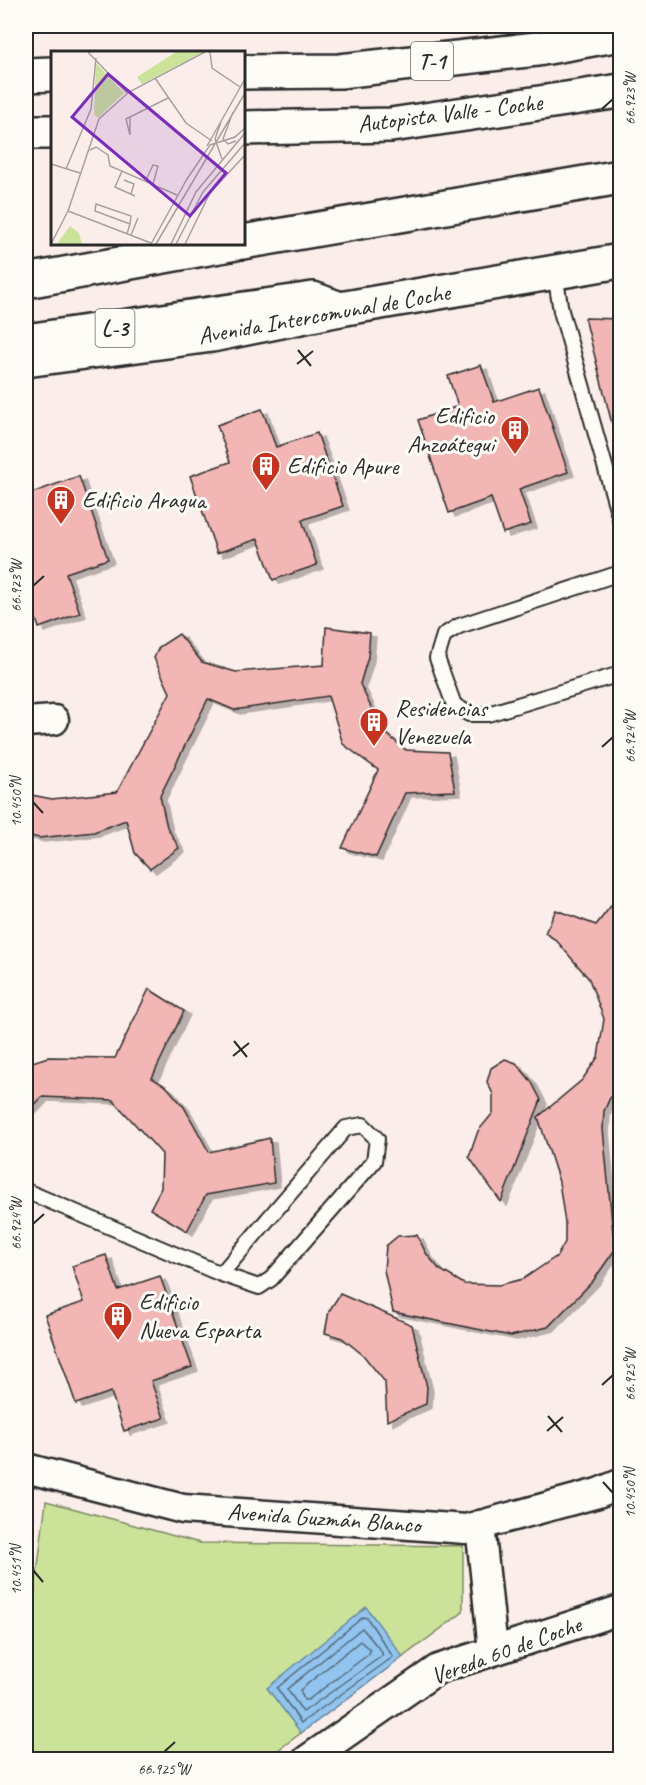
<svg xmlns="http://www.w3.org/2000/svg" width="646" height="1785" viewBox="0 0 646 1785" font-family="Caveat,sans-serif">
<defs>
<filter id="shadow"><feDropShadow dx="6" dy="4" stdDeviation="0" flood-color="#0004"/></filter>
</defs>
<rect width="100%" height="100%" fill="#fbeeea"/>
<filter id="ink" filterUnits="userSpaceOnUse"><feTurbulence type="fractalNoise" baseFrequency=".0167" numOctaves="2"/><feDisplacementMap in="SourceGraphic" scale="12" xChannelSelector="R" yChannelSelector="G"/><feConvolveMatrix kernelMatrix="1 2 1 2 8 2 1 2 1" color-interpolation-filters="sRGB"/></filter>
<g filter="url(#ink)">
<polygon fill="#cbe399" stroke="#7b8762" stroke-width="1.5" points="46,1501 200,1543 463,1546 463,1612 266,1759 26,1760 26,1663"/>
<polygon fill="#91c4ee" stroke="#6887a0" stroke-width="1.5" points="366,1607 403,1657 301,1733 267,1688"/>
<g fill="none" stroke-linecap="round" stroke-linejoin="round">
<g stroke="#546879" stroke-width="1.5">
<polygon points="363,1617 367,1618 393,1657 301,1723 277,1688"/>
<polygon points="362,1628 382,1652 382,1656 303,1712 287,1689"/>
<polygon points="360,1641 370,1650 369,1654 308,1700 304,1700 300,1690"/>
</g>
</g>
<g fill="#f2b6b4" stroke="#2b2b2b" stroke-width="1.5" filter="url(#shadow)">
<polygon points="585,318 621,319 621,423 612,424"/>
<polygon points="481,365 494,402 539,387 568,472 519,489 531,524 503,533 491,498 449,513 418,420 458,406 448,376"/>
<polygon points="262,409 276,447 317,433 343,506 302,520 317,565 273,580 258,539 217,553 190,476 230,462 217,425"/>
<polygon points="79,476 108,559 66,573 80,613 39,628 26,589 26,495"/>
<polygon points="326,627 370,633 368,657 360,684 382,730 406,750 448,752 455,791 405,793 376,857 342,848 378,770 343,744 328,696 234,710 208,699 160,796 167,827 179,848 150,869 135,853 126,820 94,832 39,838 26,835 26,794 52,799 117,792 170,693 154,658 159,647 179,634 202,662 236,672 324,665"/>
<polygon points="621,893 621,1088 610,1098 604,1111 603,1129 613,1233 621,1234 621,1241 593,1281 548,1327 511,1336 393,1312 384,1270 386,1246 398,1236 417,1235 426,1253 439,1269 464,1284 499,1285 523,1279 557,1256 565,1242 565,1223 559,1182 538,1117 582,1080 598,1057 604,1019 589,979 556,940 545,933 556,910 596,925"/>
<polygon points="149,989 184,1011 152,1078 167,1087 184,1107 209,1152 270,1138 274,1183 206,1195 187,1231 150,1209 161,1188 162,1154 113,1100 42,1097 26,1114 26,1064 48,1057 115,1058"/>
<polygon points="505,1059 516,1063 531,1081 541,1100 501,1202 469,1157 478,1131 493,1113 493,1094 487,1082 491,1068"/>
<polygon points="106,1255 118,1290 160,1276 192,1367 151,1381 164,1418 124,1431 111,1392 76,1404 45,1315 84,1302 72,1266"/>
<polygon points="340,1294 412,1325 427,1387 426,1404 387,1421 385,1382 363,1355 342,1338 325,1333 329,1311"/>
</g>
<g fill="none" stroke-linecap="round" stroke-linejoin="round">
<g stroke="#2b2b2b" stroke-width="18">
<g id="lane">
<polyline points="555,274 561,311 620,519"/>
<polyline points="620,573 459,626 444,635 437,658 454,705 469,714 488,714 620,674"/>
<polyline points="26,1191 221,1274 259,1287 271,1279 374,1161 377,1139 363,1125 346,1128 221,1274"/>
</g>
</g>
<g stroke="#2b2b2b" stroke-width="33">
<g id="street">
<polyline points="26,722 54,720"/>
<polyline points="26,1468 183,1509 466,1529 598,1493 620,1484"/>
<polyline points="480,1525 493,1650"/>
<polyline points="307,1760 438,1669 620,1610"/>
</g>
</g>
<g stroke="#2b2b2b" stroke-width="38">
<g id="secondary">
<polyline points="243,242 620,177"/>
<polyline points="26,281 236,243"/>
<polyline points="26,360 212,335 340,309 620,261"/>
</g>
</g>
<g stroke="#2b2b2b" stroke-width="38">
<g id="highway">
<polyline points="243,72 340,71 537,49 620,34"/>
<polyline points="26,75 52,74"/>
<polyline points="243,128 391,125 620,91"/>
<polyline points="26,132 52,132"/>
<polyline points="26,341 313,299 340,309"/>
</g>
</g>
<use href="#lane" stroke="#fdfcf7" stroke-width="14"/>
<use href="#street" stroke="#fdfcf7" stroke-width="28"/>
<use href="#secondary" stroke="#fdfcf7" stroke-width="33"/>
<use href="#highway" stroke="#fdfcf7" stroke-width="33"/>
</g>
</g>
<path fill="none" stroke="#2b2b2b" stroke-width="2" d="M 602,109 L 613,99M 298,350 L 311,366M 297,364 L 313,351M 33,586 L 44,576M 602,747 L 613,737M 33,802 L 43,813M 234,1041 L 247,1057M 233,1056 L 249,1043M 33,1224 L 44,1214M 602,1385 L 613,1375M 548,1416 L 562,1432M 547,1431 L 563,1417M 603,1482 L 613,1493M 33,1570 L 43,1582M 164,1752 L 175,1742"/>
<defs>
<g id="building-pin" transform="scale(1.5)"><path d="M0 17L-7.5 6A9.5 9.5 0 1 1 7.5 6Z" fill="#c8321e" stroke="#fdfcf7"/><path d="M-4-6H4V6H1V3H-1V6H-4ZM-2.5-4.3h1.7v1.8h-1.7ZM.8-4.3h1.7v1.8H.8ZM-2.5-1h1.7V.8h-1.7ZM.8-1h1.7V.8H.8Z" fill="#fff"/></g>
</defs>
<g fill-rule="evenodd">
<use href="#building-pin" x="515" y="430"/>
<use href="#building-pin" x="266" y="466"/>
<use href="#building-pin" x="61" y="500"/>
<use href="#building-pin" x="374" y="722"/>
<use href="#building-pin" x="118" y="1316"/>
</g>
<g text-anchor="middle" stroke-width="6" stroke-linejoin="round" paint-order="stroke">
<g fill="#fdfcf7" stroke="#6a6a68" stroke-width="1.5">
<rect x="411" y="42" width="42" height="38" rx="4.5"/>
<rect x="95.5" y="309" width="39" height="38" rx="4.5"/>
</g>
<g font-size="22" font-weight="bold" fill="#2b2b2b">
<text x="432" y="69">T-1</text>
<text x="115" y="336">L-3</text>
</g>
<g font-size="24" fill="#2b2b2b" stroke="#fdfcf7">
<text transform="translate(450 113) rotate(-7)" y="8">Autopista Valle - Coche</text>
<text transform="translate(324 314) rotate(-10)" y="8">Avenida Intercomunal de Coche</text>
<text transform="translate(324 1518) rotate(4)" y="8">Avenida Guzmán Blanco</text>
<text transform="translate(506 1650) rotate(-20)" y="8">Vereda 60 de Coche</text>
</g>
<g font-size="24" fill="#2b2b2b" stroke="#fdfcf7" text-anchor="start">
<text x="494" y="424" text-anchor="end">Edificio<tspan x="494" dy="28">Anzoátegui</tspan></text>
<text x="287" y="474">Edificio Apure</text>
<text x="82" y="508">Edificio Aragua</text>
<text x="395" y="716">Residencias<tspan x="395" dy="28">Venezuela</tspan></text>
<text x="139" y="1310">Edificio<tspan x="139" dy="28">Nueva Esparta</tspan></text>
</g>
</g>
<g transform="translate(51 51)">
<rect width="194" height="194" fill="#fbeeea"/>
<path d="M 125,1 L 152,1 L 91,33 L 86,26 ZM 45,12 L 73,42 L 47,67 L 43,63 ZM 19,175 L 28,182 L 31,193 L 6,193 Z" fill="#cbe399"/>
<path fill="none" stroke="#a8a09e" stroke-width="1.5" d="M 37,1 L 76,42M 159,1 L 161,17 L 189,36M 104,27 L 135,72 L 161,90M 182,61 L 172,88 L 177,93 L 185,90M 79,66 L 79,84 L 75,68 L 117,47M 170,71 L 164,88 L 171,108M 156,95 L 194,28M 39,99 L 45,96 L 57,104 L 59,115 L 126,144M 0,113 L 29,122M 15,118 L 40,58 L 45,7M 71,120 L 64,136 L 84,145M 136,128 L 159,94 L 184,86 L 194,77M 73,129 L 83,133 L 80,143M 95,129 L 102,114 L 107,115 L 102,133M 17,160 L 100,192M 76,183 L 79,173 L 80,165 L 45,153 L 44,160 L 79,173M 80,184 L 87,167M 0,193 L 17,160 L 48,68 L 78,41 L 154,1M 100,193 L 137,126M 105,193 L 194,42M 120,193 L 145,141 L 194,82M 125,193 L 152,141 L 194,92M 134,193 L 159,142 L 194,104"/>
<path fill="#7b2cbf" fill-opacity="0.15" stroke="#7b2cbf" stroke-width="3" d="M 57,23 L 175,122 L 139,165 L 21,66 Z"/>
<rect width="194" height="194" fill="none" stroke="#2b2b2b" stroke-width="3"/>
</g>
<rect width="646" height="1785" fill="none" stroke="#fdfcf7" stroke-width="66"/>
<rect x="33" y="33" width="580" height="1719" fill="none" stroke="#2b2b2b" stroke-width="2"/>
<g font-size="15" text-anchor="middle" fill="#2b2b2b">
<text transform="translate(630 99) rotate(-90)" y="5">66.923°W</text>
<text transform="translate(16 586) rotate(-90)" y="5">66.923°W</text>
<text transform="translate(630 737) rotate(-90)" y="5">66.924°W</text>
<text transform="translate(16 802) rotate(-90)" y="5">10.450°N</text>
<text transform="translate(16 1224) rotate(-90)" y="5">66.924°W</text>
<text transform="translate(630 1375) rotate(-90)" y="5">66.925°W</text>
<text transform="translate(630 1493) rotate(-90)" y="5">10.450°N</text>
<text transform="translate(16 1570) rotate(-90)" y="5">10.451°N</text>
<text x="164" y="1774">66.925°W</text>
</g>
</svg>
